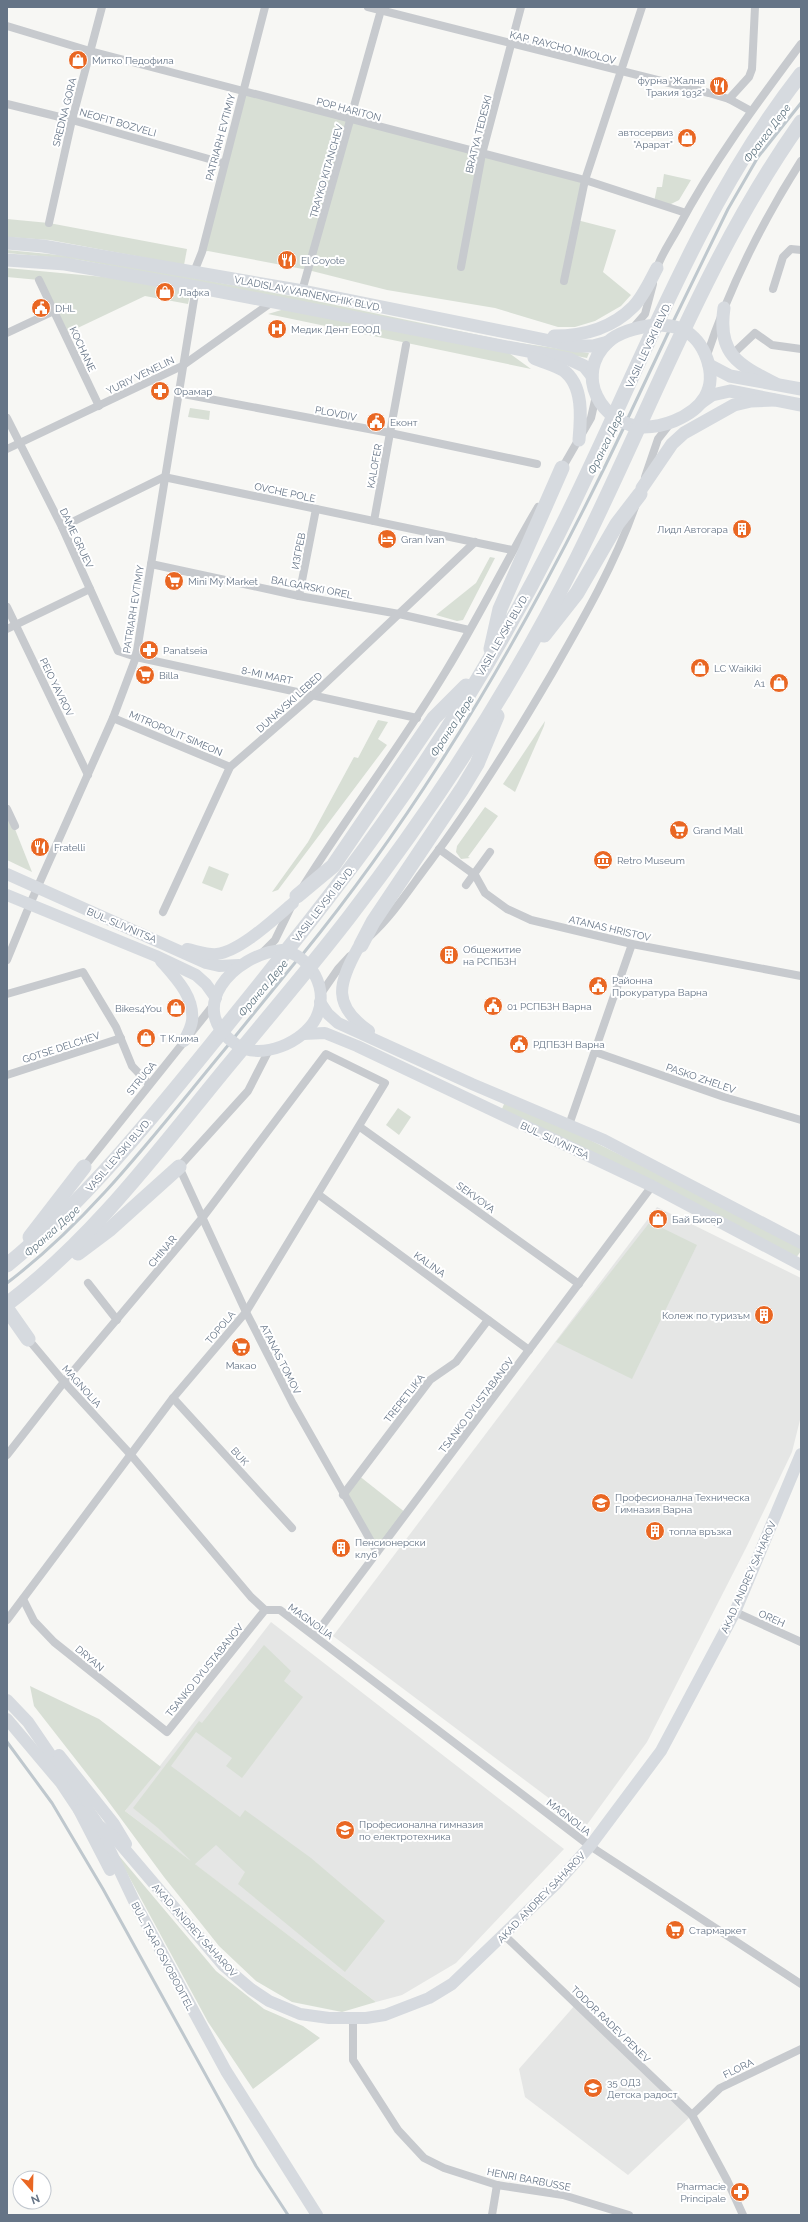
<svg xmlns="http://www.w3.org/2000/svg" width="808" height="2222" viewBox="0 0 808 2222" font-family="Raleway,sans-serif">
<rect width="100%" height="100%" fill="#f7f7f4"/>
<g fill="#e5e6e5">
<polygon points="657,1207 801,1278 801,1416 792,1452 747,1546 647,1742 586,1826 333,1636"/>
<polygon points="271,1622 564,1849 456,1963 402,1995 376,2002 125,1811"/>
<polygon points="576,2004 692,2115 628,2175 525,2097 519,2069"/>
</g>
<g fill="#d8dfd5">
<polygon points="243,91 585,180 577,220 616,230 603,272 631,295 621,306 595,321 575,327 558,327 495,308 387,290 308,270 208,251 202,252"/>
<polygon points="664,174 691,180 679,200 667,206 654,202 657,187 662,187"/>
<polygon points="7,219 49,223 187,249 184,265 50,240 7,237"/>
<polygon points="7,250 80,257 307,299 507,341 589,353 587,358 80,260 7,253"/>
<polygon points="7,268 136,280 191,291 188,304 145,296 65,334 39,280 7,277"/>
<polygon points="288,308 509,353 531,369 268,314"/>
<polygon points="190,408 210,411 209,420 188,417"/>
<polygon points="490,557 495,558 463,620 457,621 436,615 476,583"/>
<polygon points="378,720 388,722 378,739 387,745 278,890 272,892 308,842 354,757 358,758"/>
<polygon points="545,721 544,726 515,792 503,784"/>
<polygon points="485,807 498,816 468,857 470,858 461,859 456,852 457,846"/>
<polygon points="7,809 32,872 7,860"/>
<polygon points="209,866 229,874 222,891 202,883"/>
<polygon points="506,1099 801,1243 801,1251 793,1262 500,1114"/>
<polygon points="398,1108 411,1117 399,1135 386,1125"/>
<polygon points="650,1222 697,1245 632,1379 556,1342"/>
<polygon points="358,1475 406,1513 377,1552 343,1495"/>
<polygon points="264,1645 291,1671 284,1681 303,1697 242,1778 226,1766 232,1758 196,1732 171,1766 240,1817 245,1810 311,1858 385,1921 345,1972 238,1884 245,1872 216,1845 195,1864 376,2002 342,2012 292,2002 256,1981 219,1946 164,1877 105,1797 34,1706 30,1686 99,1719 161,1767 125,1811 191,1861 158,1828 133,1808 199,1721 202,1723"/>
<polygon points="115,1851 216,1971 264,2009 303,2026 320,2038 253,2089 208,2022"/>
</g>
<g fill="none" stroke-linecap="round" stroke-linejoin="round">
<g stroke="#bfc8ce" stroke-width="3">
<polyline points="673,322 728,209 758,157 801,103"/>
<polyline points="627,420 670,329"/>
<path d="M 302,955 C 433,794 536,612 625,425"/>
<polyline points="233,1039 298,959"/>
<path d="M 7,1283 C 94,1217 160,1127 230,1043"/>
<polyline points="7,1742 52,1803 103,1889 256,2166 288,2215"/>
</g>
<g stroke="#c7cace" stroke-width="8">
<polyline points="368,7 709,93 729,99 751,111"/>
<polyline points="7,26 90,51 585,180 686,213"/>
<polyline points="729,99 749,77 752,69 755,7"/>
<polyline points="7,104 72,120 223,163"/>
<polyline points="49,223 72,120 102,7"/>
<polyline points="461,267 482,154 521,7"/>
<path d="M 656,271 C 660,256 671,241 678,228 C 713,162 757,103 801,44"/>
<polyline points="194,272 202,252 265,7"/>
<polyline points="39,280 99,406"/>
<polyline points="564,281 585,180 642,7"/>
<polyline points="773,289 783,257 791,249 801,250"/>
<polyline points="302,291 381,10 384,8"/>
<polyline points="632,329 645,314 653,284"/>
<polyline points="7,333 54,311"/>
<polyline points="737,350 755,333 772,345 801,349"/>
<path d="M 706,358 C 729,288 762,222 801,161"/>
<polyline points="178,393 390,433 537,464"/>
<polyline points="7,418 62,527 118,651 136,657 417,718"/>
<polyline points="7,449 182,366 272,302"/>
<polyline points="561,470 591,418 596,396"/>
<polyline points="645,477 658,439 669,425"/>
<polyline points="374,521 406,345"/>
<polyline points="62,527 164,477 512,550"/>
<polyline points="151,564 299,596 399,614 469,630"/>
<polyline points="299,596 316,509"/>
<polyline points="7,607 88,775"/>
<polyline points="7,629 90,589"/>
<polyline points="113,718 230,767"/>
<polyline points="7,809 15,826"/>
<polyline points="439,849 475,875 485,893 507,909 531,920 632,944 801,976"/>
<path d="M 304,885 C 350,812 402,744 446,671 C 479,617 506,561 538,507"/>
<polyline points="466,885 490,852"/>
<polyline points="163,912 230,767 313,695 475,542"/>
<path d="M 370,936 C 393,915 410,888 429,863 C 474,803 513,740 551,675 C 582,621 614,566 635,507"/>
<polyline points="261,954 275,940 291,907"/>
<polyline points="7,960 30,904 113,718 136,657 196,287"/>
<polyline points="7,994 83,972 116,1027 132,1066 149,1084"/>
<polyline points="320,995 338,969 350,956"/>
<polyline points="269,1050 248,1091 179,1167 246,1312 293,1404 377,1552"/>
<polyline points="595,1052 724,1097 801,1120"/>
<polyline points="7,1075 121,1038"/>
<polyline points="569,1125 632,944"/>
<polyline points="360,1127 579,1284"/>
<polyline points="84,1167 215,1003"/>
<polyline points="319,1195 529,1350"/>
<polyline points="88,1283 117,1320"/>
<polyline points="28,1339 64,1382 131,1455 251,1597 265,1610 280,1610 590,1846 801,1984"/>
<polyline points="173,1398 292,1528"/>
<polyline points="7,1455 64,1382 203,1217 326,1054 385,1083 246,1312 173,1398 7,1620"/>
<polyline points="343,1495 430,1380 456,1362 488,1320"/>
<polyline points="23,1599 34,1621 54,1642 167,1732 265,1610"/>
<polyline points="735,1612 801,1642"/>
<polyline points="315,1635 652,1186"/>
<polyline points="504,1935 692,2115 727,2180 743,2215"/>
<polyline points="353,2018 353,2060 398,2130 424,2158 444,2168 497,2185 563,2195 629,2215"/>
<polyline points="692,2115 720,2088 801,2049"/>
<polyline points="492,2215 497,2185"/>
</g>
<g stroke="#d6dadf" stroke-width="12">
<polyline points="7,874 206,963 219,966 239,965"/>
<polyline points="7,895 156,956 196,975 206,984 216,998"/>
<path d="M 358,948 C 338,984 332,1005 369,1031"/>
<path d="M 187,949 C 197,951 208,955 217,954 C 241,951 275,918 293,903"/>
<path d="M 282,950 C 311,956 330,989 316,1018 C 304,1042 261,1061 237,1045 C 183,1009 234,954 282,950 Z"/>
<path d="M 161,961 C 175,977 195,997 192,1021 C 191,1028 187,1035 184,1041"/>
<polyline points="320,1002 328,1014 338,1023 472,1084 604,1140 801,1243"/>
<polyline points="303,1034 325,1033 357,1046 652,1186 801,1265"/>
<polyline points="7,1700 28,1722 97,1823 135,1903 226,2071 317,2215"/>
<polyline points="7,1719 61,1783 79,1810 110,1870"/>
<polyline points="59,1755 114,1824 126,1844"/>
<polyline points="79,1810 116,1839 224,1966 251,1989 269,2001 300,2014 329,2018 366,2018 385,2015 429,1998 452,1984 556,1884 590,1846 661,1751 735,1612 801,1454"/>
</g>
<g stroke="#d6dadf" stroke-width="13">
<polyline points="7,243 43,246 303,291 575,346 593,346 608,342"/>
<polyline points="7,260 65,264 196,287 569,359 584,366 592,376"/>
<path d="M 724,308 C 717,355 739,365 776,384"/>
<path d="M 655,325 C 664,325 674,326 682,329 C 705,340 718,375 705,397 C 698,409 686,416 674,421 C 664,425 655,427 644,427 C 601,425 573,375 608,342 C 620,331 639,327 655,325 Z"/>
<path d="M 554,336 C 583,336 612,328 633,307 C 643,297 650,281 657,268"/>
<path d="M 534,358 C 543,362 554,365 563,370 C 584,385 581,418 579,440"/>
<polyline points="709,365 730,376 801,389"/>
<polyline points="702,402 712,395 730,391 801,405"/>
<polyline points="642,488 672,444 684,433 734,405 751,401 774,400"/>
</g>
<g stroke="#d6dadf" stroke-width="15">
<polyline points="544,635 577,593 617,524 640,494"/>
<polyline points="491,649 500,609 562,468"/>
<polyline points="297,896 333,866 434,718 466,686"/>
<polyline points="361,945 373,922 462,789 477,764 497,716"/>
<polyline points="30,1237 84,1167"/>
<polyline points="78,1253 110,1229 179,1167"/>
<path d="M 7,1265 C 91,1196 158,1110 227,1025 C 280,959 333,894 382,825 C 448,733 507,635 558,534 C 636,380 694,211 801,74"/>
<path d="M 7,1304 C 94,1238 158,1151 227,1067 C 268,1017 310,968 350,916 C 436,804 514,684 577,558 C 650,412 706,256 801,122"/>
<polyline points="7,1309 28,1339"/>
</g>
</g>
<defs>
<g id="shop-disc" transform="scale(1)"><circle r="9.5" fill="#e96723" stroke="#fff"/><path d="M-5-2.5h2.3a2.7 3.5 0 0 1 5.4 0H5L5.5 6h-11ZM-1.5-2.5h3a1.5 2.3 0 0 0-3 0Z" fill="#fff"/></g>
<g id="restaurant-disc" transform="scale(1)"><circle r="9.5" fill="#e96723" stroke="#fff"/><path d="M-5-6h1v4h1v-4h1v4h1v-4h1v5L-1.5 .5V6h-2V.5L-5-1ZM5-6V6H3V1.5H1.5Q1.5-4 5-6Z" fill="#fff"/></g>
<g id="civic-disc" transform="scale(1)"><circle r="9.5" fill="#e96723" stroke="#fff"/><path d="M-.6-6.5H3V-4.5H.6V-3L4-1V1h2V6H-6V1h2V-1L-.6-3ZM-1.2 2.5V6h2.4V2.5Z" fill="#fff"/></g>
<g id="hospital-disc" transform="scale(1)"><circle r="9.5" fill="#e96723" stroke="#fff"/><path d="M-5-5h3v3.5h4V-5h3V5h-3V1.5h-4V5h-3Z" fill="#fff"/></g>
<g id="pharmacy-disc" transform="scale(1)"><circle r="9.5" fill="#e96723" stroke="#fff"/><path d="M-2-6h4v4h4v4h-4v4h-4v-4h-4v-4h4Z" fill="#fff"/></g>
<g id="building-disc" transform="scale(1)"><circle r="9.5" fill="#e96723" stroke="#fff"/><path d="M-4-6H4V6H1V3H-1V6H-4ZM-2.5-4.3h1.7v1.8h-1.7ZM.8-4.3h1.7v1.8H.8ZM-2.5-1h1.7V.8h-1.7ZM.8-1h1.7V.8H.8Z" fill="#fff"/></g>
<g id="hotel-disc" transform="scale(1)"><circle r="9.5" fill="#e96723" stroke="#fff"/><path d="M-6-4.5h1.5V1H6V5H4.5V3h-9V5H-6ZM-4 0a1.8 1.8 0 1 1 3.6 0ZM.5 0V-2.5h3Q6-2.5 6 0Z" fill="#fff"/></g>
<g id="supermarket-disc" transform="scale(1)"><circle r="9.5" fill="#e96723" stroke="#fff"/><path d="M-6-5.5h2.5l.6 2H6L4.5 2H-2.5L-4.4-4H-6ZM-1.5 3.2a1.3 1.3 0 1 0 .1 0ZM3 3.2a1.3 1.3 0 1 0 .1 0Z" fill="#fff"/></g>
<g id="museum-disc" transform="scale(1)"><circle r="9.5" fill="#e96723" stroke="#fff"/><path d="M0-6L6-3V-2H-6V-3ZM-5-1h2V3h-2ZM-1-1h2V3h-2ZM3-1h2V3H3ZM-6 4H6V6H-6Z" fill="#fff"/></g>
<g id="school-disc" transform="scale(1)"><circle r="9.5" fill="#e96723" stroke="#fff"/><path d="M0-5L7-2L0 1L-7-2ZM-4 1L0 2.5L4 1V4Q0 6-4 4Z" fill="#fff"/></g>
</defs>
<g fill-rule="evenodd">
<use href="#shop-disc" x="78" y="60"/>
<use href="#restaurant-disc" x="719" y="86"/>
<use href="#shop-disc" x="687" y="138"/>
<use href="#restaurant-disc" x="287" y="260"/>
<use href="#shop-disc" x="165" y="292"/>
<use href="#civic-disc" x="41" y="308"/>
<use href="#hospital-disc" x="277" y="329"/>
<use href="#pharmacy-disc" x="160" y="391"/>
<use href="#civic-disc" x="376" y="422"/>
<use href="#building-disc" x="742" y="529"/>
<use href="#hotel-disc" x="387" y="539"/>
<use href="#supermarket-disc" x="174" y="581"/>
<use href="#pharmacy-disc" x="149" y="650"/>
<use href="#shop-disc" x="700" y="668"/>
<use href="#supermarket-disc" x="145" y="675"/>
<use href="#shop-disc" x="779" y="683"/>
<use href="#supermarket-disc" x="679" y="830"/>
<use href="#restaurant-disc" x="40" y="847"/>
<use href="#museum-disc" x="603" y="860"/>
<use href="#building-disc" x="449" y="955"/>
<use href="#civic-disc" x="598" y="986"/>
<use href="#civic-disc" x="493" y="1006"/>
<use href="#shop-disc" x="176" y="1008"/>
<use href="#shop-disc" x="146" y="1038"/>
<use href="#civic-disc" x="519" y="1044"/>
<use href="#shop-disc" x="658" y="1219"/>
<use href="#building-disc" x="764" y="1315"/>
<use href="#supermarket-disc" x="241" y="1347"/>
<use href="#school-disc" x="601" y="1503"/>
<use href="#building-disc" x="655" y="1531"/>
<use href="#building-disc" x="341" y="1548"/>
<use href="#school-disc" x="345" y="1830"/>
<use href="#supermarket-disc" x="675" y="1930"/>
<use href="#school-disc" x="593" y="2088"/>
<use href="#pharmacy-disc" x="740" y="2192"/>
</g>
<g text-anchor="middle" stroke-width="4" stroke-linejoin="round" paint-order="stroke">
<g font-size="10" fill="#657486" stroke="#fff">
<text transform="translate(563 47) rotate(14)" y="4">KAP. RAYCHO NIKOLOV</text>
<text transform="translate(349 109) rotate(15)" y="4">POP HARITON</text>
<text transform="translate(64 112) rotate(-76)" y="4">SREDNA GORA</text>
<text transform="translate(118 122) rotate(16)" y="4">NEOFIT BOZVELI</text>
<text transform="translate(478 134) rotate(-76)" y="4">BRATYA TEDESKI</text>
<text transform="translate(220 137) rotate(-75)" y="4">PATRIARH EVTIMIY</text>
<text transform="translate(326 171) rotate(-74)" y="4">TRAYKO KITANCHEV</text>
<text transform="translate(308 293) rotate(11)" y="4">VLADISLAV VARNENCHIK BLVD.</text>
<text transform="translate(648 345) rotate(-65)" y="4">VASIL LEVSKI BLVD.</text>
<text transform="translate(83 349) rotate(65)" y="4">KOCHANE</text>
<text transform="translate(140 375) rotate(-26)" y="4">YURIY VENELIN</text>
<text transform="translate(336 413) rotate(11)" y="4">PLOVDIV</text>
<text transform="translate(374 466) rotate(-80)" y="4">KALOFER</text>
<text transform="translate(285 492) rotate(12)" y="4">OVCHE POLE</text>
<text transform="translate(77 538) rotate(65)" y="4">DAME GRUEV</text>
<text transform="translate(298 551) rotate(-79)" y="4">ИЗГРЕВ</text>
<text transform="translate(312 587) rotate(11)" y="4">BALGARSKI OREL</text>
<text transform="translate(133 609) rotate(-81)" y="4">PATRIARH EVTIMIY</text>
<text transform="translate(502 635) rotate(-60)" y="4">VASIL LEVSKI BLVD.</text>
<text transform="translate(267 675) rotate(12)" y="4">8-MI MART</text>
<text transform="translate(57 687) rotate(64)" y="4">PEIO YAVROV</text>
<text transform="translate(289 702) rotate(-42)" y="4">DUNAVSKI LEBED</text>
<text transform="translate(176 733) rotate(23)" y="4">MITROPOLIT SIMEON</text>
<text transform="translate(323 904) rotate(-52)" y="4">VASIL LEVSKI BLVD.</text>
<text transform="translate(122 925) rotate(23)" y="4">BUL. SLIVNITSA</text>
<text transform="translate(610 928) rotate(13)" y="4">ATANAS HRISTOV</text>
<text transform="translate(61 1047) rotate(-18)" y="4">GOTSE DELCHEV</text>
<text transform="translate(141 1078) rotate(-51)" y="4">STRUGA</text>
<text transform="translate(701 1078) rotate(19)" y="4">PASKO ZHELEV</text>
<text transform="translate(555 1140) rotate(25)" y="4">BUL. SLIVNITSA</text>
<text transform="translate(118 1155) rotate(-49)" y="4">VASIL LEVSKI BLVD.</text>
<text transform="translate(476 1197) rotate(36)" y="4">SEKVOYA</text>
<text transform="translate(162 1251) rotate(-50)" y="4">CHINAR</text>
<text transform="translate(430 1264) rotate(36)" y="4">KALINA</text>
<text transform="translate(220 1327) rotate(-50)" y="4">TOPOLA</text>
<text transform="translate(281 1359) rotate(63)" y="4">ATANAS TOMOV</text>
<text transform="translate(82 1386) rotate(48)" y="4">MAGNOLIA</text>
<text transform="translate(404 1398) rotate(-52)" y="4">TREPETLIKA</text>
<text transform="translate(476 1405) rotate(-53)" y="4">TSANKO DYUSTABANOV</text>
<text transform="translate(240 1456) rotate(48)" y="4">BUK</text>
<text transform="translate(748 1577) rotate(-66)" y="4">AKAD. ANDREY SAHAROV</text>
<text transform="translate(772 1618) rotate(24)" y="4">OREH</text>
<text transform="translate(311 1621) rotate(36)" y="4">MAGNOLIA</text>
<text transform="translate(90 1658) rotate(40)" y="4">DRYAN</text>
<text transform="translate(204 1670) rotate(-51)" y="4">TSANKO DYUSTABANOV</text>
<text transform="translate(569 1817) rotate(38)" y="4">MAGNOLIA</text>
<text transform="translate(541 1897) rotate(-46)" y="4">AKAD. ANDREY SAHAROV</text>
<text transform="translate(195 1930) rotate(48)" y="4">AKAD. ANDREY SAHAROV</text>
<text transform="translate(163 1956) rotate(62)" y="4">BUL. TSAR OSVOBODITEL</text>
<text transform="translate(611 2024) rotate(44)" y="4">TODOR RADEV PENEV</text>
<text transform="translate(738 2068) rotate(-26)" y="4">FLORA</text>
<text transform="translate(529 2179) rotate(11)" y="4">HENRI BARBUSSE</text>
</g>
<g font-size="10" fill="#657486" stroke="#fff" text-anchor="start">
<text x="92" y="64">Митко Педофила</text>
<text x="705" y="84" text-anchor="end">фурна "Жална<tspan x="705" dy="12">Тракия 1932"</tspan></text>
<text x="673" y="136" text-anchor="end">автосервиз<tspan x="673" dy="12">"Арарат"</tspan></text>
<text x="301" y="264">El Coyote</text>
<text x="179" y="296">Лафка</text>
<text x="55" y="312">DHL</text>
<text x="291" y="333">Медик Дент ЕООД</text>
<text x="174" y="395">Фрамар</text>
<text x="390" y="426">Еконт</text>
<text x="728" y="533" text-anchor="end">Лидл Автогара</text>
<text x="401" y="543">Gran Ivan</text>
<text x="188" y="585">Mini My Market</text>
<text x="163" y="654">Panatseia</text>
<text x="714" y="672">LC Waikiki</text>
<text x="159" y="679">Billa</text>
<text x="765" y="687" text-anchor="end">A1</text>
<text x="693" y="834">Grand Mall</text>
<text x="54" y="851">Fratelli</text>
<text x="617" y="864">Retro Museum</text>
<text x="463" y="953">Общежитие<tspan x="463" dy="12">на РСПБЗН</tspan></text>
<text x="612" y="984">Районна<tspan x="612" dy="12">Прокуратура Варна</tspan></text>
<text x="507" y="1010">01 РСПБЗН Варна</text>
<text x="162" y="1012" text-anchor="end">Bikes4You</text>
<text x="160" y="1042">Т Клима</text>
<text x="533" y="1048">РДПБЗН Варна</text>
<text x="672" y="1223">Бай Бисер</text>
<text x="750" y="1319" text-anchor="end">Колеж по туризъм</text>
<text x="241" y="1369" text-anchor="middle">Макао</text>
<text x="615" y="1501">Професионална Техническа<tspan x="615" dy="12">Гимназия Варна</tspan></text>
<text x="669" y="1535">топла връзка</text>
<text x="355" y="1546">Пенсионерски<tspan x="355" dy="12">клуб</tspan></text>
<text x="359" y="1828">Професионална гимназия<tspan x="359" dy="12">по електротехника</tspan></text>
<text x="689" y="1934">Стармаркет</text>
<text x="607" y="2086">35 ОДЗ<tspan x="607" dy="12">Детска радост</tspan></text>
<text x="726" y="2190" text-anchor="end">Pharmacie<tspan x="726" dy="12">Principale</tspan></text>
</g>
<g font-size="11" font-style="italic" fill="#617682" stroke="#fff">
<text transform="translate(767 133) rotate(-53)" y="4">Франга Дере</text>
<text transform="translate(606 442) rotate(-64)" y="4">Франга Дере</text>
<text transform="translate(452 726) rotate(-57)" y="4">Франга Дере</text>
<text transform="translate(263 988) rotate(-50)" y="4">Франга Дере</text>
<text transform="translate(52 1231) rotate(-42)" y="4">Франга Дере</text>
</g>
</g>
<rect width="808" height="2222" fill="none" stroke="#657486" stroke-width="16"/>
<g transform="translate(32 2190) rotate(160)"><circle r="19" fill="#ffffff" stroke="#c1c7cf"/>
<path d="M0-3L7 15L0 10L-7 15Z" fill="#e96723"/>
<text y="-6" font-size="11" font-weight="bold" text-anchor="middle" fill="#657486">N</text>
</g>
</svg>
